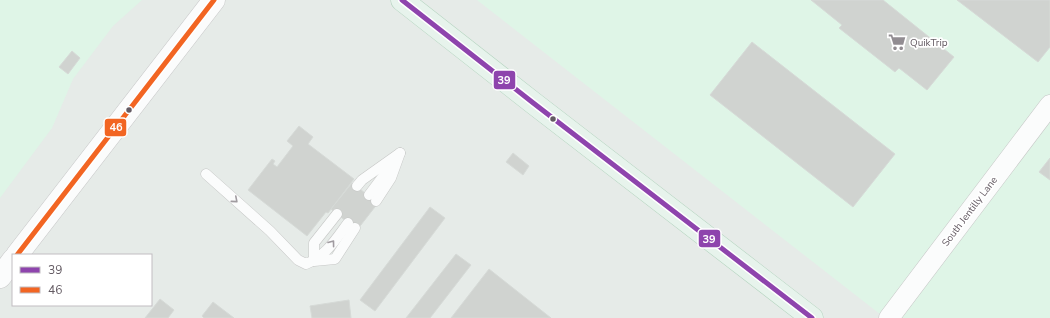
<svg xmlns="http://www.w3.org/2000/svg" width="1050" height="318" viewBox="0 0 1050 318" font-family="'Nunito Sans',sans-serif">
<rect width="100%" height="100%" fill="#e6ebe8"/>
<g fill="#dff5e7">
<polygon points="0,0 142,0 113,26 73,79 52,128 0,198"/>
<polygon points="477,0 1050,0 1050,318 885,318"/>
</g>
<g fill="#d0d3d0" stroke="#d6dad7">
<polygon points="811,0 883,0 954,57 927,90 899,68 895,72 839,28 842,25"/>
<polygon points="957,0 1050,0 1050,47 1038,62"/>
<polygon points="752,42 895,154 853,207 710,95"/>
<polygon points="72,51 80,58 68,74 59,67"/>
<polygon points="299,126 313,137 308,144 354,179 331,209 328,213 326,212 307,236 248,190 272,159 275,161 273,164 277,167 293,146 287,141"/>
<polygon points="513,153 529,166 523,175 506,162"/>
<polygon points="1050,158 1050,180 1039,172"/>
<polygon points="352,183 378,203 357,230 331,209"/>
<polygon points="430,207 445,218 375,311 360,300"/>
<polygon points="456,254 471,265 430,318 406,318"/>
<polygon points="489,269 551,318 451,318"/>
<polygon points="160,299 174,310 168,318 145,318"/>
<polygon points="349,300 351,318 312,318 310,306"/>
<polygon points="213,302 234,318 204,318 202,316"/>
</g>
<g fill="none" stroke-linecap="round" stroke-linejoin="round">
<g stroke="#c6c7c6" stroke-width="11">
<g id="service">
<path d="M 206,174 L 270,231 L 298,260 L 306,264 C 326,256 336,239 348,223"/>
<polyline points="357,186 362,180 400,153"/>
<polyline points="369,195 393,163"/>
<polyline points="376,201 391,178 400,153"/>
<polyline points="337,214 314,243 314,261 335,259 355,228"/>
</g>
</g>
<g stroke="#c6c7c6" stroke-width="21">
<polyline id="minor" points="889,318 1050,105"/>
</g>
<g stroke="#c8c8c9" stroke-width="23">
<g id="secondary">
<polyline points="17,255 214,0"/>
<polyline points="0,277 13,260"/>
</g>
</g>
<g stroke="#b3d3be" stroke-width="23">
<polyline id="primary" points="402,0 532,102 812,318"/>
</g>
<use href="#service" stroke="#fbfcfc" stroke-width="10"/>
<use href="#minor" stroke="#fbfcfc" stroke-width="20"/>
<use href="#secondary" stroke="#fbfcfc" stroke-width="22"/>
<use href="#primary" stroke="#e7f3ec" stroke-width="22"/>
<g stroke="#fff" stroke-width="8">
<polyline id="bus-1" points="402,0 532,102 812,318"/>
</g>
<g stroke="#fff" stroke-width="8">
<polyline id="bus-2" points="17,255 214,0"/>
</g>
<use href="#bus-1" stroke="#8e44ad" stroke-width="5"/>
<use href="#bus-2" stroke="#f26522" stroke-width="5"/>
</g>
<defs><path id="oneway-chevron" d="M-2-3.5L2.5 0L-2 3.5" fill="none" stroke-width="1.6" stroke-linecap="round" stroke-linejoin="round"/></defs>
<g stroke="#a09ba0">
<use href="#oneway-chevron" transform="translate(235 200) rotate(41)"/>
<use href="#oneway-chevron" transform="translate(332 243) rotate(-53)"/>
</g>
<defs>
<g id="supermarket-bare" transform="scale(1.38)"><path d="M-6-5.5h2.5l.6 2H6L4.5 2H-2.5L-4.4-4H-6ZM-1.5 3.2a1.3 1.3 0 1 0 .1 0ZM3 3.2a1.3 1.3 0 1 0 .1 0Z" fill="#928d92" stroke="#fff" stroke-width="2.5" paint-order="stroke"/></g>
</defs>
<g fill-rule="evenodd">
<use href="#supermarket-bare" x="897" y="42"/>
</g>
<g fill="#645b63" stroke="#fff" stroke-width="1.5">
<circle cx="129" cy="110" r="3.5"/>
<circle cx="553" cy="119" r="3.5"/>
</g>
<g text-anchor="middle" stroke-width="3.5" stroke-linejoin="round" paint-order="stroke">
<g font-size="10" fill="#645b63" stroke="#fff" text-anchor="start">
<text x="910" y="46">QuikTrip</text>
</g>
<g font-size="10" fill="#645b63" stroke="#fff">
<text transform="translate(969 211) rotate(-53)" y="4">South Jentilly Lane</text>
</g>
</g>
<g stroke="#fff" stroke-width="1.5">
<rect x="493" y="70" width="23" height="20" rx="4" fill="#8e44ad"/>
<rect x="104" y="118" width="23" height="19" rx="4" fill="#f26522"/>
<rect x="698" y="229" width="23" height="19" rx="4" fill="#8e44ad"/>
</g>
<g font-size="11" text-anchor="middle" font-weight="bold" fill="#fff">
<text x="504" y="84">39</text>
<text x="116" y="131">46</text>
<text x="709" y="243">39</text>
</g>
<rect x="12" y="254" width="140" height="52" fill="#ffffff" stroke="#c1bdc1"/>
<rect x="20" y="267" width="20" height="6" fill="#8e44ad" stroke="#c1bdc1"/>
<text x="48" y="274" font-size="12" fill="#645b63">39</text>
<rect x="20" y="287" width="20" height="6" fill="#f26522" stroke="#c1bdc1"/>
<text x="48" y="294" font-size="12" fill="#645b63">46</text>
</svg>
